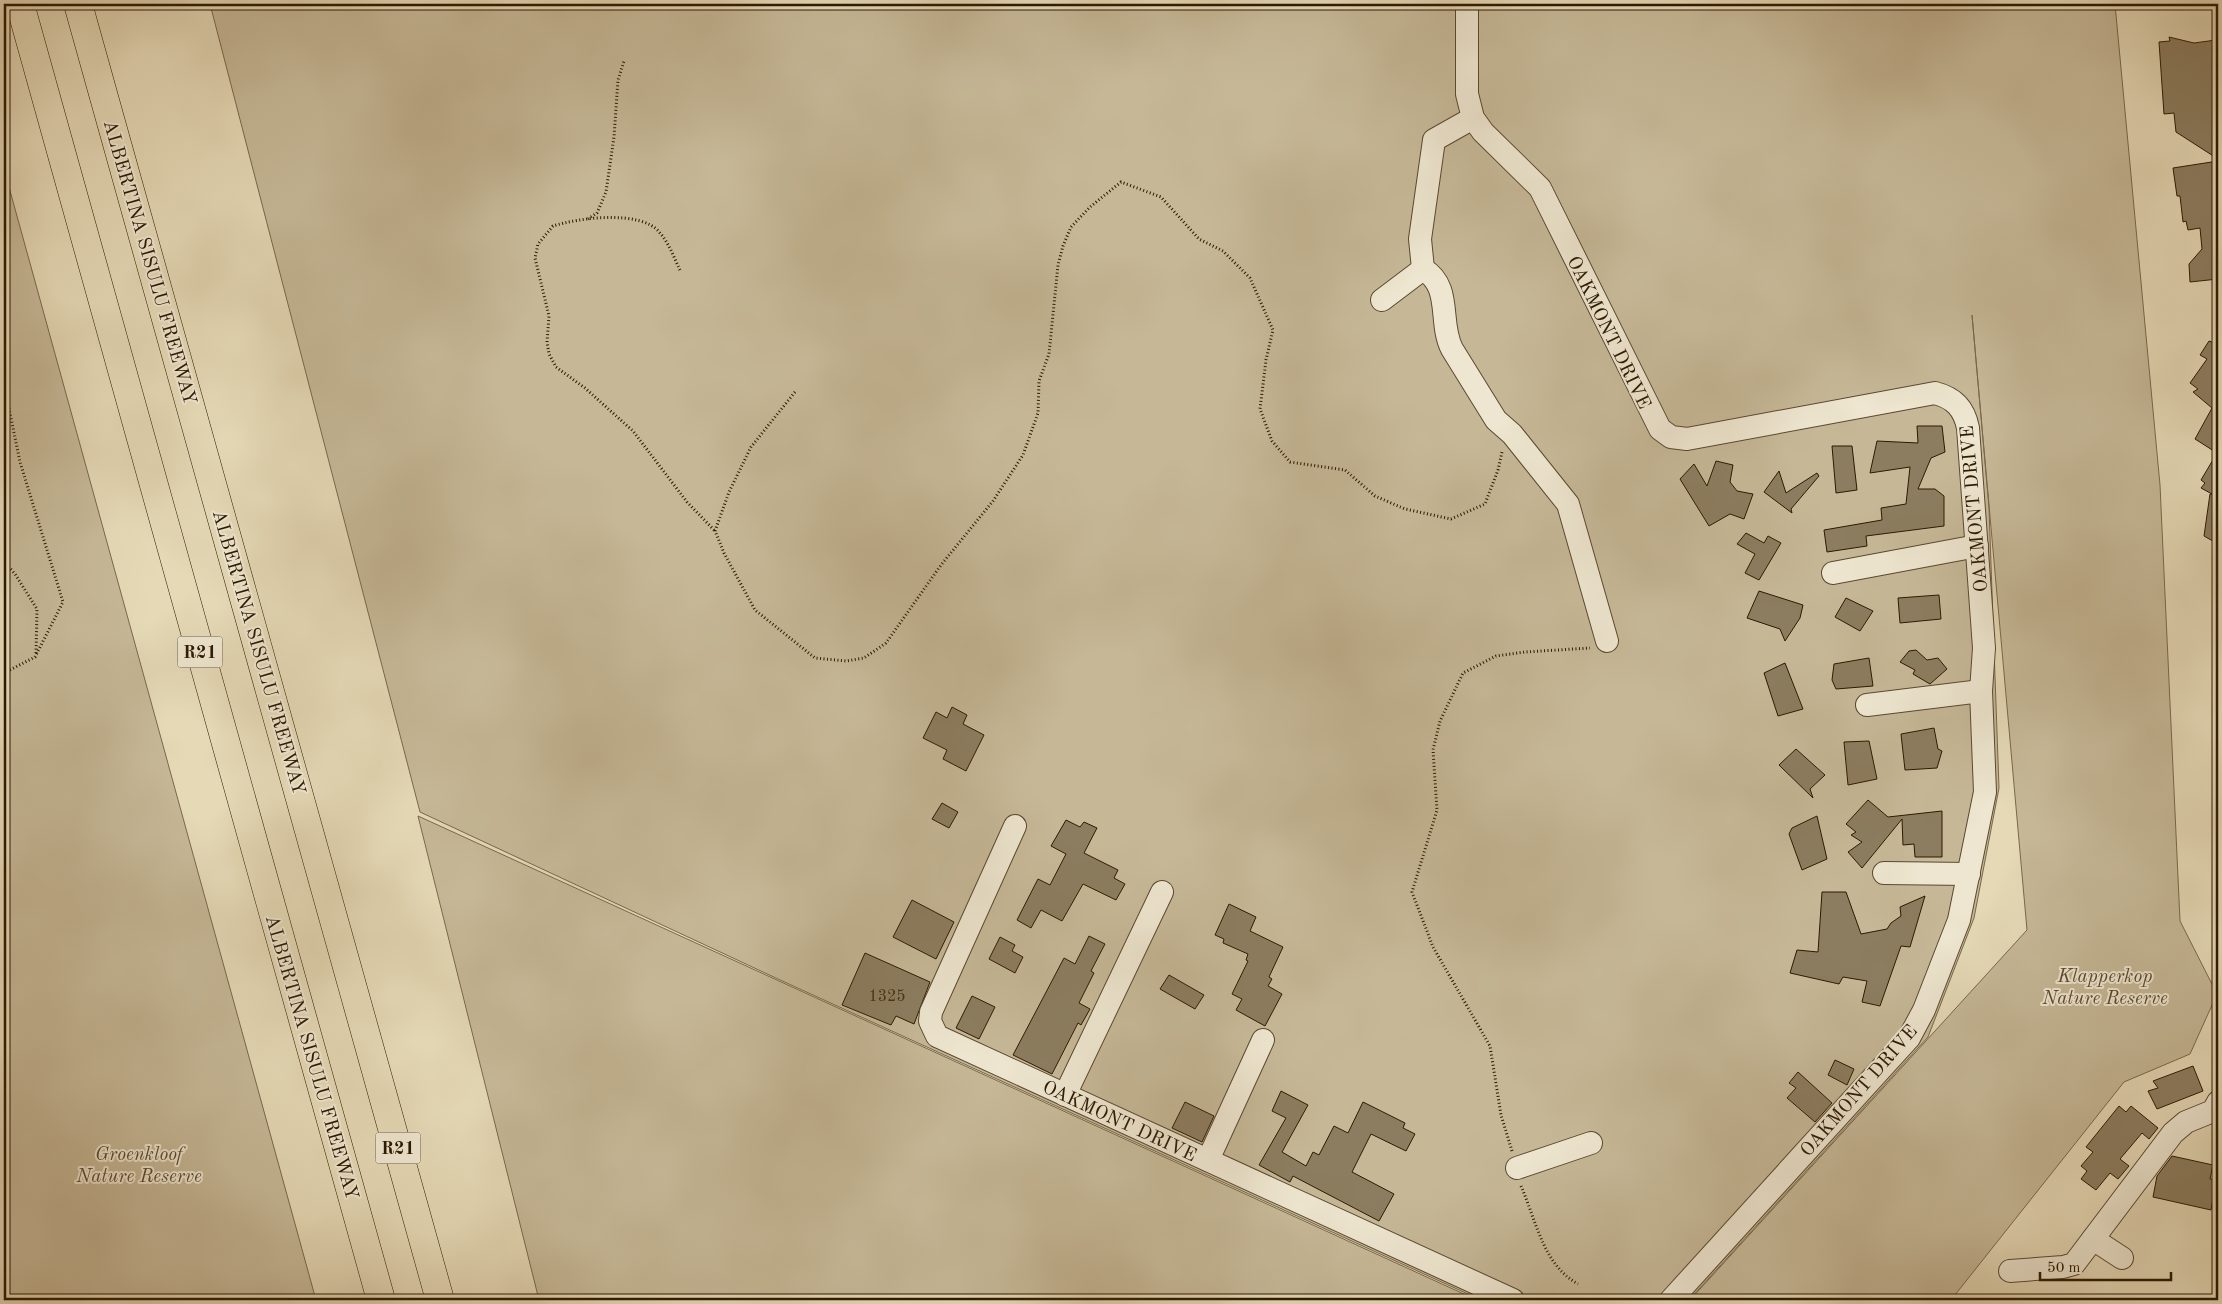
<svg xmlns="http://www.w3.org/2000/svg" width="2222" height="1304" viewBox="0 0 2222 1304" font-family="'Old Standard TT',serif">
<rect width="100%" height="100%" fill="#e5d9b6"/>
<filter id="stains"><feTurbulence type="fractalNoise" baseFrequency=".004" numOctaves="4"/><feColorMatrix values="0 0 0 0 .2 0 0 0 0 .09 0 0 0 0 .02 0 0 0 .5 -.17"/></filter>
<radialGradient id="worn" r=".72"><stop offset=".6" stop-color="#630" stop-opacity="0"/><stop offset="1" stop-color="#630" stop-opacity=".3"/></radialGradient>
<g fill="#c6b897" stroke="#79684c">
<polygon points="210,4 2115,4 2160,485 2180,921 2217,994 2190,1054 2124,1082 1951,1300 1690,1300 2027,930 1972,315 1989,508 1999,788 1974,918 1928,1037 1689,1300 1481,1300 778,979 420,812"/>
<polygon points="4,169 316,1300 4,1300"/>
<polygon points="418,816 1477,1300 539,1300"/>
</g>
<g fill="#8c7d60" stroke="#2c1902">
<polygon points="2169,37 2194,43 2216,40 2216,61 2212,65 2218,79 2218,159 2176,132 2174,113 2164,114 2159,42 2170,41"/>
<polygon points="2218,161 2218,279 2190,282 2189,264 2202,249 2200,228 2188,230 2186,221 2183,222 2180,196 2177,196 2173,168"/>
<polygon points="2209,341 2218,344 2218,544 2204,536 2210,494 2212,494 2201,488 2205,483 2201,480 2217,453 2195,439 2212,408 2193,392 2198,389 2190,383 2207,359 2200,355"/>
<polygon points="1917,426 1942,426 1945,452 1931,458 1918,489 1935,489 1944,496 1944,526 1866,536 1867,546 1827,552 1824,530 1882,520 1881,508 1906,504 1910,467 1870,473 1877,441 1918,443"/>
<polygon points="1832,446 1852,446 1857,490 1836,493"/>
<polygon points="1716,461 1733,465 1730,482 1737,491 1753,494 1744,519 1730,514 1709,526 1680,479 1694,464 1707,486"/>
<polygon points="1779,471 1786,493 1817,473 1819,476 1791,509 1792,513 1764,492"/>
<polygon points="1746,533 1764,543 1768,536 1781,543 1759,580 1745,573 1755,554 1737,544"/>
<polygon points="1759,591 1803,605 1800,618 1785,641 1780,629 1747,618"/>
<polygon points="1939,595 1941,619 1900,623 1898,598"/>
<polygon points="1846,598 1873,611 1860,631 1835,617"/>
<polygon points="1916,650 1927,660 1938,658 1947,669 1930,684 1913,674 1915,670 1900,662 1909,651"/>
<polygon points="1869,658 1873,686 1836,689 1832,680 1834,664"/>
<polygon points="1785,663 1803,709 1778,716 1764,673"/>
<polygon points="952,707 967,715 963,724 984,735 966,771 943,759 947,750 923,738 936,712 947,718"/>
<polygon points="1934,728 1938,749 1942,751 1937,768 1905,770 1901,734"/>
<polygon points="1869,741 1877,779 1848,785 1844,742"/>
<polygon points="1796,749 1825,775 1810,789 1813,798 1779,765"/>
<polygon points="1868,800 1888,817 1942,811 1942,857 1915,857 1914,844 1903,845 1902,819 1862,868 1848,852 1862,842 1851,835 1856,832 1846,824"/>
<polygon points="942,803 958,812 949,828 932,819"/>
<polygon points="1817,816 1827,859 1802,870 1789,834 1792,828"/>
<polygon points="1066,820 1080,827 1084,822 1097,828 1084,853 1118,870 1114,878 1125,884 1116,900 1083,884 1062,921 1041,910 1031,928 1017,920 1038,879 1050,885 1066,854 1051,846"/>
<polygon points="1822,892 1846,892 1861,934 1887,929 1891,923 1901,916 1900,907 1925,896 1910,947 1901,946 1880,1006 1862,1002 1867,981 1843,977 1839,984 1790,973 1797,950 1818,952"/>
<polygon points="912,900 954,922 936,959 893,937"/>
<polygon points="1229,904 1256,917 1250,931 1283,947 1269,977 1272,979 1268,986 1282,994 1265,1026 1236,1010 1242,999 1232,994 1248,961 1246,960 1248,954 1223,943 1224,939 1215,935"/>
<polygon points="1089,936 1105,944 1091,971 1094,973 1079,1003 1090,1009 1081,1025 1078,1023 1052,1074 1013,1055 1064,958 1075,964"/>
<polygon points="1000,937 1015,945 1012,951 1023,957 1015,973 989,959"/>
<polygon points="865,953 930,982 914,1024 896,1016 891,1025 842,1005"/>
<polygon points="1169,975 1204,995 1195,1009 1160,989"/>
<polygon points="972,996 995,1007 979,1039 956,1028"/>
<polygon points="1835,1060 1854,1069 1847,1085 1828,1075"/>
<polygon points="2193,1066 2203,1091 2157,1109 2148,1091 2158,1088 2153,1081"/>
<polygon points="1798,1072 1832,1103 1815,1122 1787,1098 1796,1088 1789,1083"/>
<polygon points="1281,1091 1308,1105 1282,1152 1306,1166 1313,1152 1319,1155 1334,1126 1348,1133 1363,1102 1405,1123 1403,1128 1415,1134 1406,1151 1371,1134 1352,1172 1394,1194 1379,1221 1293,1176 1290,1182 1259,1165 1286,1118 1272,1111"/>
<polygon points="1185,1102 1214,1116 1202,1142 1172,1128"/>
<polygon points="2119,1106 2126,1112 2131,1106 2158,1128 2149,1139 2142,1133 2120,1159 2129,1166 2118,1179 2110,1173 2096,1190 2081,1179 2087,1171 2081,1166 2093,1152 2086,1147"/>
<polygon points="2172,1156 2213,1165 2210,1179 2216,1180 2211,1210 2153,1197 2157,1176"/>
</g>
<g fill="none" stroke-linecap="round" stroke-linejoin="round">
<g stroke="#5a492f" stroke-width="24">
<g id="minor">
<path d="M 1467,4 L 1467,94 L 1473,118 L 1483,132 L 1540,188 L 1660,429 L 1671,437 L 1687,439 L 1935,393 C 1954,398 1964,408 1968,428 L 1984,648 L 1981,691 L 1985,792 L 1959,920 L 1924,1010 L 1909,1038 L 1671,1300"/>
<path d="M 1423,269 C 1453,287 1438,322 1452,349 L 1496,420 L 1512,434 L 1568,504 L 1607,641"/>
<polyline points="1382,300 1423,269 1420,239 1434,140 1473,118"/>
<polyline points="1833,573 1977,546"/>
<polyline points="1867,705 1981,691"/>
<polyline points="1015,826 931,1012 930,1021 937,1036 1513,1300"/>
<polyline points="1884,873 1969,874"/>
<polyline points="1065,1095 1162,892"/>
<polyline points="1208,1160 1263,1040"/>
<polyline points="1517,1168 1591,1143"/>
<polyline points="2093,1239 2122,1258"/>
<polyline points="2010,1271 2063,1267 2074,1264 2173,1133 2186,1122 2213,1111 2218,1102"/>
</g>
</g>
<g stroke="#2c1902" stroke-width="29">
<g id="highway">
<polyline points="20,4 381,1300"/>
<polyline points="78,4 440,1300"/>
</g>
</g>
<g stroke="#2c1902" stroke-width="3" stroke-dasharray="1 2.5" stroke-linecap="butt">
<polyline points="588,219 597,213 606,192 614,137 618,80 624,61"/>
<path d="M 680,270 C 674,258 669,243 660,233 C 642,209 578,218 553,226 L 538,244 L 535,258 L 549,316 L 547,342 L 549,354 L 556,367 L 585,388 L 633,431 L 687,502 L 715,531"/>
<polyline points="4,384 20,462 63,602 35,657 4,673"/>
<polyline points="795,392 751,447 729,492 715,531 724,553 755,610 815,658 846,661 864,658 886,643 941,565 993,501 1023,455 1038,413 1039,381 1049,354 1058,265 1063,246 1071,227 1090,207 1121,182 1161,197 1199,239 1223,251 1250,278 1273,330 1266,360 1260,409 1272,441 1290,462 1345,470 1375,496 1405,509 1451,519 1485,504 1498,470 1502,452"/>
<polyline points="4,561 15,574 37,609 36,654"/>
<polyline points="1512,1151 1501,1115 1490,1046 1433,947 1412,892 1437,810 1433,750 1440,721 1463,673 1496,656 1525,652 1590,648"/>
<path d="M 1521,1186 C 1536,1220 1543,1265 1578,1284"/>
</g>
<use href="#minor" stroke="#eee6d0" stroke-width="22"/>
<use href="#highway" stroke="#e5d9b6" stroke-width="28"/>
</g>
<g text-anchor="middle" stroke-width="4" stroke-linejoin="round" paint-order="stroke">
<g font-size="16" fill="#44321a">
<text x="887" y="1001">1325</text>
</g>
<g fill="#eee6d0" stroke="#665640" stroke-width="1">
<rect x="177.5" y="636.5" width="45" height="31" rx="4"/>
<rect x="375.5" y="1132.5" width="45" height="31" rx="4"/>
</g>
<g font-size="18" font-weight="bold" fill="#2c1902">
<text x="200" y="658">R21</text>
<text x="398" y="1154">R21</text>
</g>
<g font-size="19" fill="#2c1902" stroke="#eee6d0">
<text transform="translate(151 262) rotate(74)" y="7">ALBERTINA SISULU FREEWAY</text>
<text transform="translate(1610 332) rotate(64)" y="7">OAKMONT DRIVE</text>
<text transform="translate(1973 509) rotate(-95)" y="7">OAKMONT DRIVE</text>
<text transform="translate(260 652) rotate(74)" y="7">ALBERTINA SISULU FREEWAY</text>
<text transform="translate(313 1057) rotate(74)" y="7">ALBERTINA SISULU FREEWAY</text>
<text transform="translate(1858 1090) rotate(-49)" y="7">OAKMONT DRIVE</text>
<text transform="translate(1120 1120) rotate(25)" y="7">OAKMONT DRIVE</text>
</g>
<g font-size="19" font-style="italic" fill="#5a492f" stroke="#eee6d0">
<text x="2105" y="982">Klapperkop<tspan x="2105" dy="22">Nature Reserve</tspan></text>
<text x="139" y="1160">Groenkloof<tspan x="139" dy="22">Nature Reserve</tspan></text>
</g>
</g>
<rect width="2222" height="1304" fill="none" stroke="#e5d9b6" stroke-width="20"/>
<rect x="5" y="5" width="2212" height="1294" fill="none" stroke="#2c1902" stroke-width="2.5"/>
<rect x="10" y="10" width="2202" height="1284" fill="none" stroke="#2c1902"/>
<path d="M2040 1272v8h131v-8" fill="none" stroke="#2c1902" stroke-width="2.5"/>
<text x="2047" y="1272" font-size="15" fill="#2c1902" stroke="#eee6d0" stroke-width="4" paint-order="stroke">50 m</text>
<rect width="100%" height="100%" filter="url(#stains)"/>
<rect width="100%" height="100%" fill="url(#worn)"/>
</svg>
